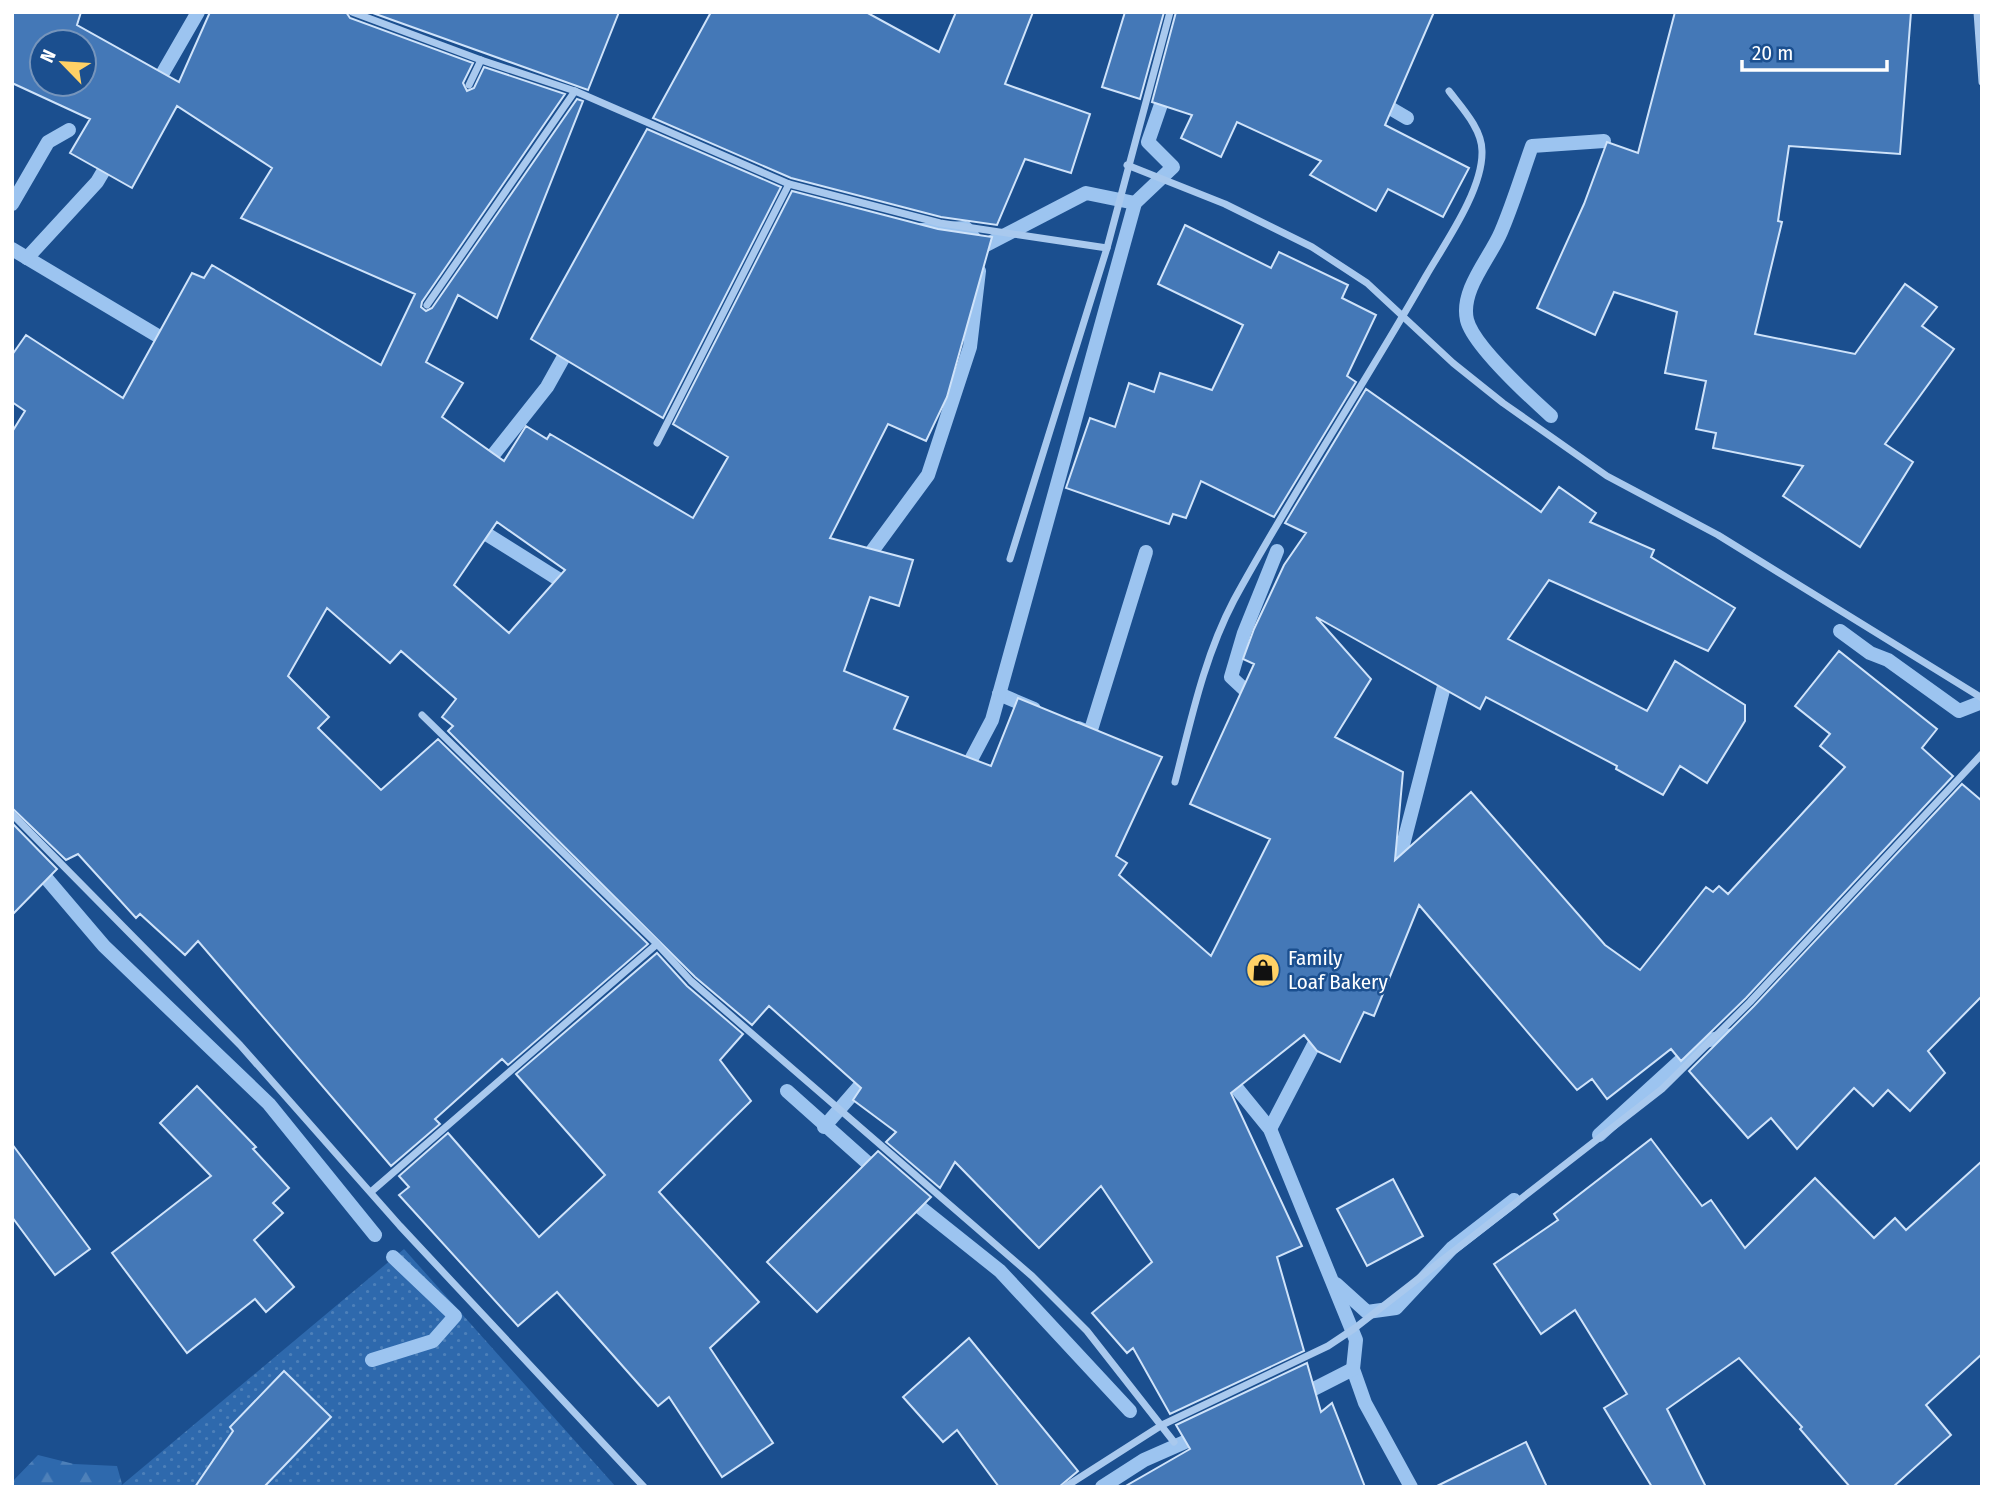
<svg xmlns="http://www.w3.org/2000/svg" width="1994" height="1499" viewBox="0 0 1994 1499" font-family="'Fira Sans Condensed',sans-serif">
<defs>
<pattern id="grass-dots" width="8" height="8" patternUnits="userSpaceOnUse" patternTransform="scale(1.75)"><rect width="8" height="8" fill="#2e69ad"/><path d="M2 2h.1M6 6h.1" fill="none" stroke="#4d80b9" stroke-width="1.8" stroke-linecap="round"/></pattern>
<pattern id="forest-firs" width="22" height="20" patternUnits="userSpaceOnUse" patternTransform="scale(1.75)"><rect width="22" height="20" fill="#2e69ad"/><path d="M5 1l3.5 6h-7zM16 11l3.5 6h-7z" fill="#4d80b9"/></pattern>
</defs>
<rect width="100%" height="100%" fill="#1b4f8f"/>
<polygon fill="url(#grass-dots)" points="404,1249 616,1487 120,1487 123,1484"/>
<polygon fill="url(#forest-firs)" points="38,1455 74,1464 117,1466 122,1484 120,1487 14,1487 12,1482"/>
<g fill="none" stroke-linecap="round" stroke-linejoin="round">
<g stroke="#9cc4f0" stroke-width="14">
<polyline points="153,90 198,12"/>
<polyline points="1378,101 1407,118"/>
<polyline points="12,204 48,142 69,130"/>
<polyline points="921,230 966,228 982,248"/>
<polyline points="982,247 1086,193 1135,203"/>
<polyline points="12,249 173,345"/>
<polyline points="27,258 97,182 113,155"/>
<path d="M 1551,416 C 1531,398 1473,345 1467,320 C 1460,290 1490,258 1501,232 C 1513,204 1522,174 1532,146 L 1604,141"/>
<polyline points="482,469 547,387 571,344"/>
<polyline points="472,525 574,589"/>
<polyline points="867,567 870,554 928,475 970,347 979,271"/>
<polyline points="1840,631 1870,653 1888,660 1959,711 1982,702"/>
<polyline points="999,694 1034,709"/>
<polyline points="1259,697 1246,691 1231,677 1244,633 1277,551"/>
<polyline points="1078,728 1090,733 1146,552"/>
<polyline points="964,773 992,720 1135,203 1173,167 1148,142 1167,87"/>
<polyline points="35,865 104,946 269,1104 375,1235"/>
<polyline points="1396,872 1448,671"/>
<polyline points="1226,1075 1270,1129 1356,1340 1353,1369 1365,1403 1411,1487"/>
<polyline points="787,1091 880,1174"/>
<polyline points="824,1127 870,1074"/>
<polyline points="1270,1129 1322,1029"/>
<polyline points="1599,1135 1701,1042 1741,1033"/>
<polyline points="906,1196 1000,1271 1130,1411"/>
<polyline points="1336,1284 1367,1312 1396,1308 1452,1248 1514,1200"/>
<polyline points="372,1360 433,1341 455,1316 393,1257"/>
<polyline points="1300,1396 1353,1369"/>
<polyline points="1102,1487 1144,1460 1203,1434"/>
</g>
</g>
<g fill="#4478b7" stroke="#cfe3fa" stroke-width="2" fill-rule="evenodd">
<path d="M 12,12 L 81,12 L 77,25 L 179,82 L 210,12 L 346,12 L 350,18 L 473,63 L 463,83 L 467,91 L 474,88 L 484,67 L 565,94 L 422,302 L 421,307 L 426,311 L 432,308 L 577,99 L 583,101 L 497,318 L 458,295 L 426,362 L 463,383 L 442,417 L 504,461 L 526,426 L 547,439 L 550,434 L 693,518 L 728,457 L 673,424 L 792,191 L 938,229 L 992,237 L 947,397 L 926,441 L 888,424 L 830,538 L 913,560 L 899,606 L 870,597 L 844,671 L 908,697 L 894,729 L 991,766 L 1018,698 L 1162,757 L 1116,856 L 1127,863 L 1119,875 L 1211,956 L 1270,839 L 1190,804 L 1254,664 L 1243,659 L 1254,629 L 1284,565 L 1306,533 L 1285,523 L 1366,389 L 1541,512 L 1559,487 L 1596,513 L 1590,522 L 1654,550 L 1651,557 L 1735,608 L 1708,651 L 1549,580 L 1508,639 L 1647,711 L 1675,661 L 1745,705 L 1745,721 L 1707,783 L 1680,766 L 1663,795 L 1616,769 L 1617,766 L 1486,697 L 1480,709 L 1316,617 L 1371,679 L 1335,737 L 1403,772 L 1395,860 L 1471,792 L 1605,945 L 1640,970 L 1706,887 L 1713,892 L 1719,886 L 1728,894 L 1845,767 L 1820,746 L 1830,734 L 1795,706 L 1839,651 L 1937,729 L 1922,748 L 1953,776 L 1746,998 L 1681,1061 L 1671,1049 L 1607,1099 L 1592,1079 L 1577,1090 L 1419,905 L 1374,1016 L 1364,1012 L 1340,1062 L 1317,1051 L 1304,1035 L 1231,1093 L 1302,1246 L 1277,1257 L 1304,1351 L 1170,1414 L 1133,1348 L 1127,1353 L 1092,1313 L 1152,1262 L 1101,1186 L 1039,1248 L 955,1162 L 940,1188 L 886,1142 L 896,1132 L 853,1100 L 861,1088 L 769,1006 L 752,1025 L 695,977 L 448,731 L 453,726 L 442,717 L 456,699 L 401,651 L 390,663 L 327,608 L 288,676 L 329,717 L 318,728 L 381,790 L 438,739 L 648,944 L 508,1065 L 502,1059 L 435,1119 L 440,1124 L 391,1166 L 198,941 L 185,955 L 140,914 L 136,918 L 78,854 L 66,860 L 12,808 L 12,432 L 25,411 L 12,402 L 12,355 L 26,335 L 123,398 L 192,273 L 204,278 L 212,265 L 381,365 L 415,294 L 241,218 L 272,168 L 177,106 L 132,188 L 70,153 L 90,119 L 12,83 ZM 42,42 L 84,42 L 84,84 L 42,84 ZM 497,522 L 565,570 L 509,633 L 454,585 Z"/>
<polygon points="370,12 619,12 588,90"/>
<polygon points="711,12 866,12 939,52 956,12 1033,12 1005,84 1090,114 1071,173 1025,159 997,225 941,217 791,178 653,118"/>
<polygon points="1125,12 1164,12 1140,99 1102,87"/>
<polygon points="1176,12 1434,12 1385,125 1469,168 1443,217 1388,189 1376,211 1310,175 1321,161 1237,122 1221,157 1181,138 1192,115 1152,102"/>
<polygon points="1675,12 1911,12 1900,154 1789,146 1778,221 1782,222 1755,334 1855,354 1905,284 1937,307 1922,326 1954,349 1885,444 1913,462 1860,547 1783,496 1803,466 1713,448 1716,433 1696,429 1706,381 1665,373 1677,312 1614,292 1595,335 1537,308 1584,204 1607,142 1638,153"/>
<polygon points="647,129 781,187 663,418 531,339"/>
<polygon points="1185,225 1271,268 1279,252 1348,285 1342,298 1376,315 1347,376 1356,382 1274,517 1201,481 1186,518 1173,514 1169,524 1066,488 1090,418 1115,427 1129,383 1154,392 1160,373 1212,390 1243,325 1158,284"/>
<polygon points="1962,784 1982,801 1982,996 1928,1051 1945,1073 1910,1111 1888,1090 1873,1106 1854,1088 1797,1149 1771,1118 1748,1138 1689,1071 1754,1006"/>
<polygon points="12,823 57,869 12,915"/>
<polygon points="657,953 687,986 743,1034 720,1060 751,1101 659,1192 759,1302 710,1348 773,1443 722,1477 669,1397 658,1406 557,1292 518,1326 399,1195 409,1187 399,1176 448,1133 539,1237 605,1175 516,1074"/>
<polygon points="197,1086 256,1147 253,1149 289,1188 273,1203 283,1213 254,1240 294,1287 266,1312 255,1299 187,1353 112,1253 211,1176 160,1123"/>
<polygon points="1651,1139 1702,1206 1711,1200 1745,1248 1815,1178 1874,1238 1895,1218 1906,1230 1982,1161 1982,1354 1926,1405 1951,1435 1893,1487 1850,1487 1800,1429 1802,1427 1739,1358 1667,1409 1706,1487 1652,1487 1604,1408 1627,1394 1575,1310 1541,1334 1494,1264 1558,1220 1554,1214"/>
<polygon points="12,1144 90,1249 55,1275 12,1217"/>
<polygon points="878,1151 931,1197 817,1312 767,1262"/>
<polygon points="1393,1179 1423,1236 1367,1266 1337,1209"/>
<polygon points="969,1338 1078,1471 1059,1487 999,1487 957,1430 943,1442 903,1397"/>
<polygon points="1307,1363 1321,1412 1332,1403 1365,1487 1124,1487 1190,1449 1176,1425"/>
<polygon points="284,1371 331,1417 264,1487 195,1487 233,1431 230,1427"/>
<polygon points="1526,1442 1547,1487 1435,1487"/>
</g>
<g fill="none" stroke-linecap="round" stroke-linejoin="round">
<g stroke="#a9c9ee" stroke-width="7">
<polyline points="352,12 481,60 575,91 789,184 940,223 1107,248"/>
<polyline points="1977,12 1982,82"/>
<polyline points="469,85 481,60"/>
<polyline points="1127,165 1225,204 1312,247 1367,283 1453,363 1503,403 1607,476 1718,535 1982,698"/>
<polyline points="427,305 575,91"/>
<polyline points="657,443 789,184"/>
<polyline points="1010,559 1107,248 1170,12"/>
<polyline points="422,715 657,944 691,981 1032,1276 1087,1331 1174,1442"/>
<path d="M 1175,782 C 1191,720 1204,657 1234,600 C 1294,490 1364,385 1426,276 C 1445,243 1483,190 1482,151 C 1482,129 1462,108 1449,91"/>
<polyline points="12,814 240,1045 400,1226 644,1487"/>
<polyline points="372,1191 657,944"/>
<polyline points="1065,1487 1162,1425 1328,1346 1355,1328 1662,1089 1750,1002 1982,754"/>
</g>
</g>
<defs>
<g id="shop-disc" transform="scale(1.75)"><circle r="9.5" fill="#ffd166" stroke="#1b4f8f"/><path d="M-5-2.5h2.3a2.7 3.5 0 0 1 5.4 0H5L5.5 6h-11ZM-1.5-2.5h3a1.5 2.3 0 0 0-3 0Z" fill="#111"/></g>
</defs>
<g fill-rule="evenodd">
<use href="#shop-disc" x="1263" y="970"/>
</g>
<g text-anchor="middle" stroke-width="5" stroke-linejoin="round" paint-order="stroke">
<g font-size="21" fill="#fff" stroke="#1b4f8f" text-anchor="start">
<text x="1288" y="965">Family<tspan x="1288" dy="24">Loaf Bakery</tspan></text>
</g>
</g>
<rect width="1994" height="1499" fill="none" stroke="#ffffff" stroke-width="28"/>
<g transform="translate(63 63) rotate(295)"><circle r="33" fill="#1b4f8f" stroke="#7695bc" stroke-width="2"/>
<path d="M0-5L12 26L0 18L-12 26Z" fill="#ffd166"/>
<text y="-10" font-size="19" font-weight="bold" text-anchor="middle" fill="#ffffff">N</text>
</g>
<path d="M1742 60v10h145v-10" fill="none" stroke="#ffffff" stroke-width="3.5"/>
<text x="1752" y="60" font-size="21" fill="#ffffff" stroke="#1b4f8f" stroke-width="5" paint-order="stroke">20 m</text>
</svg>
